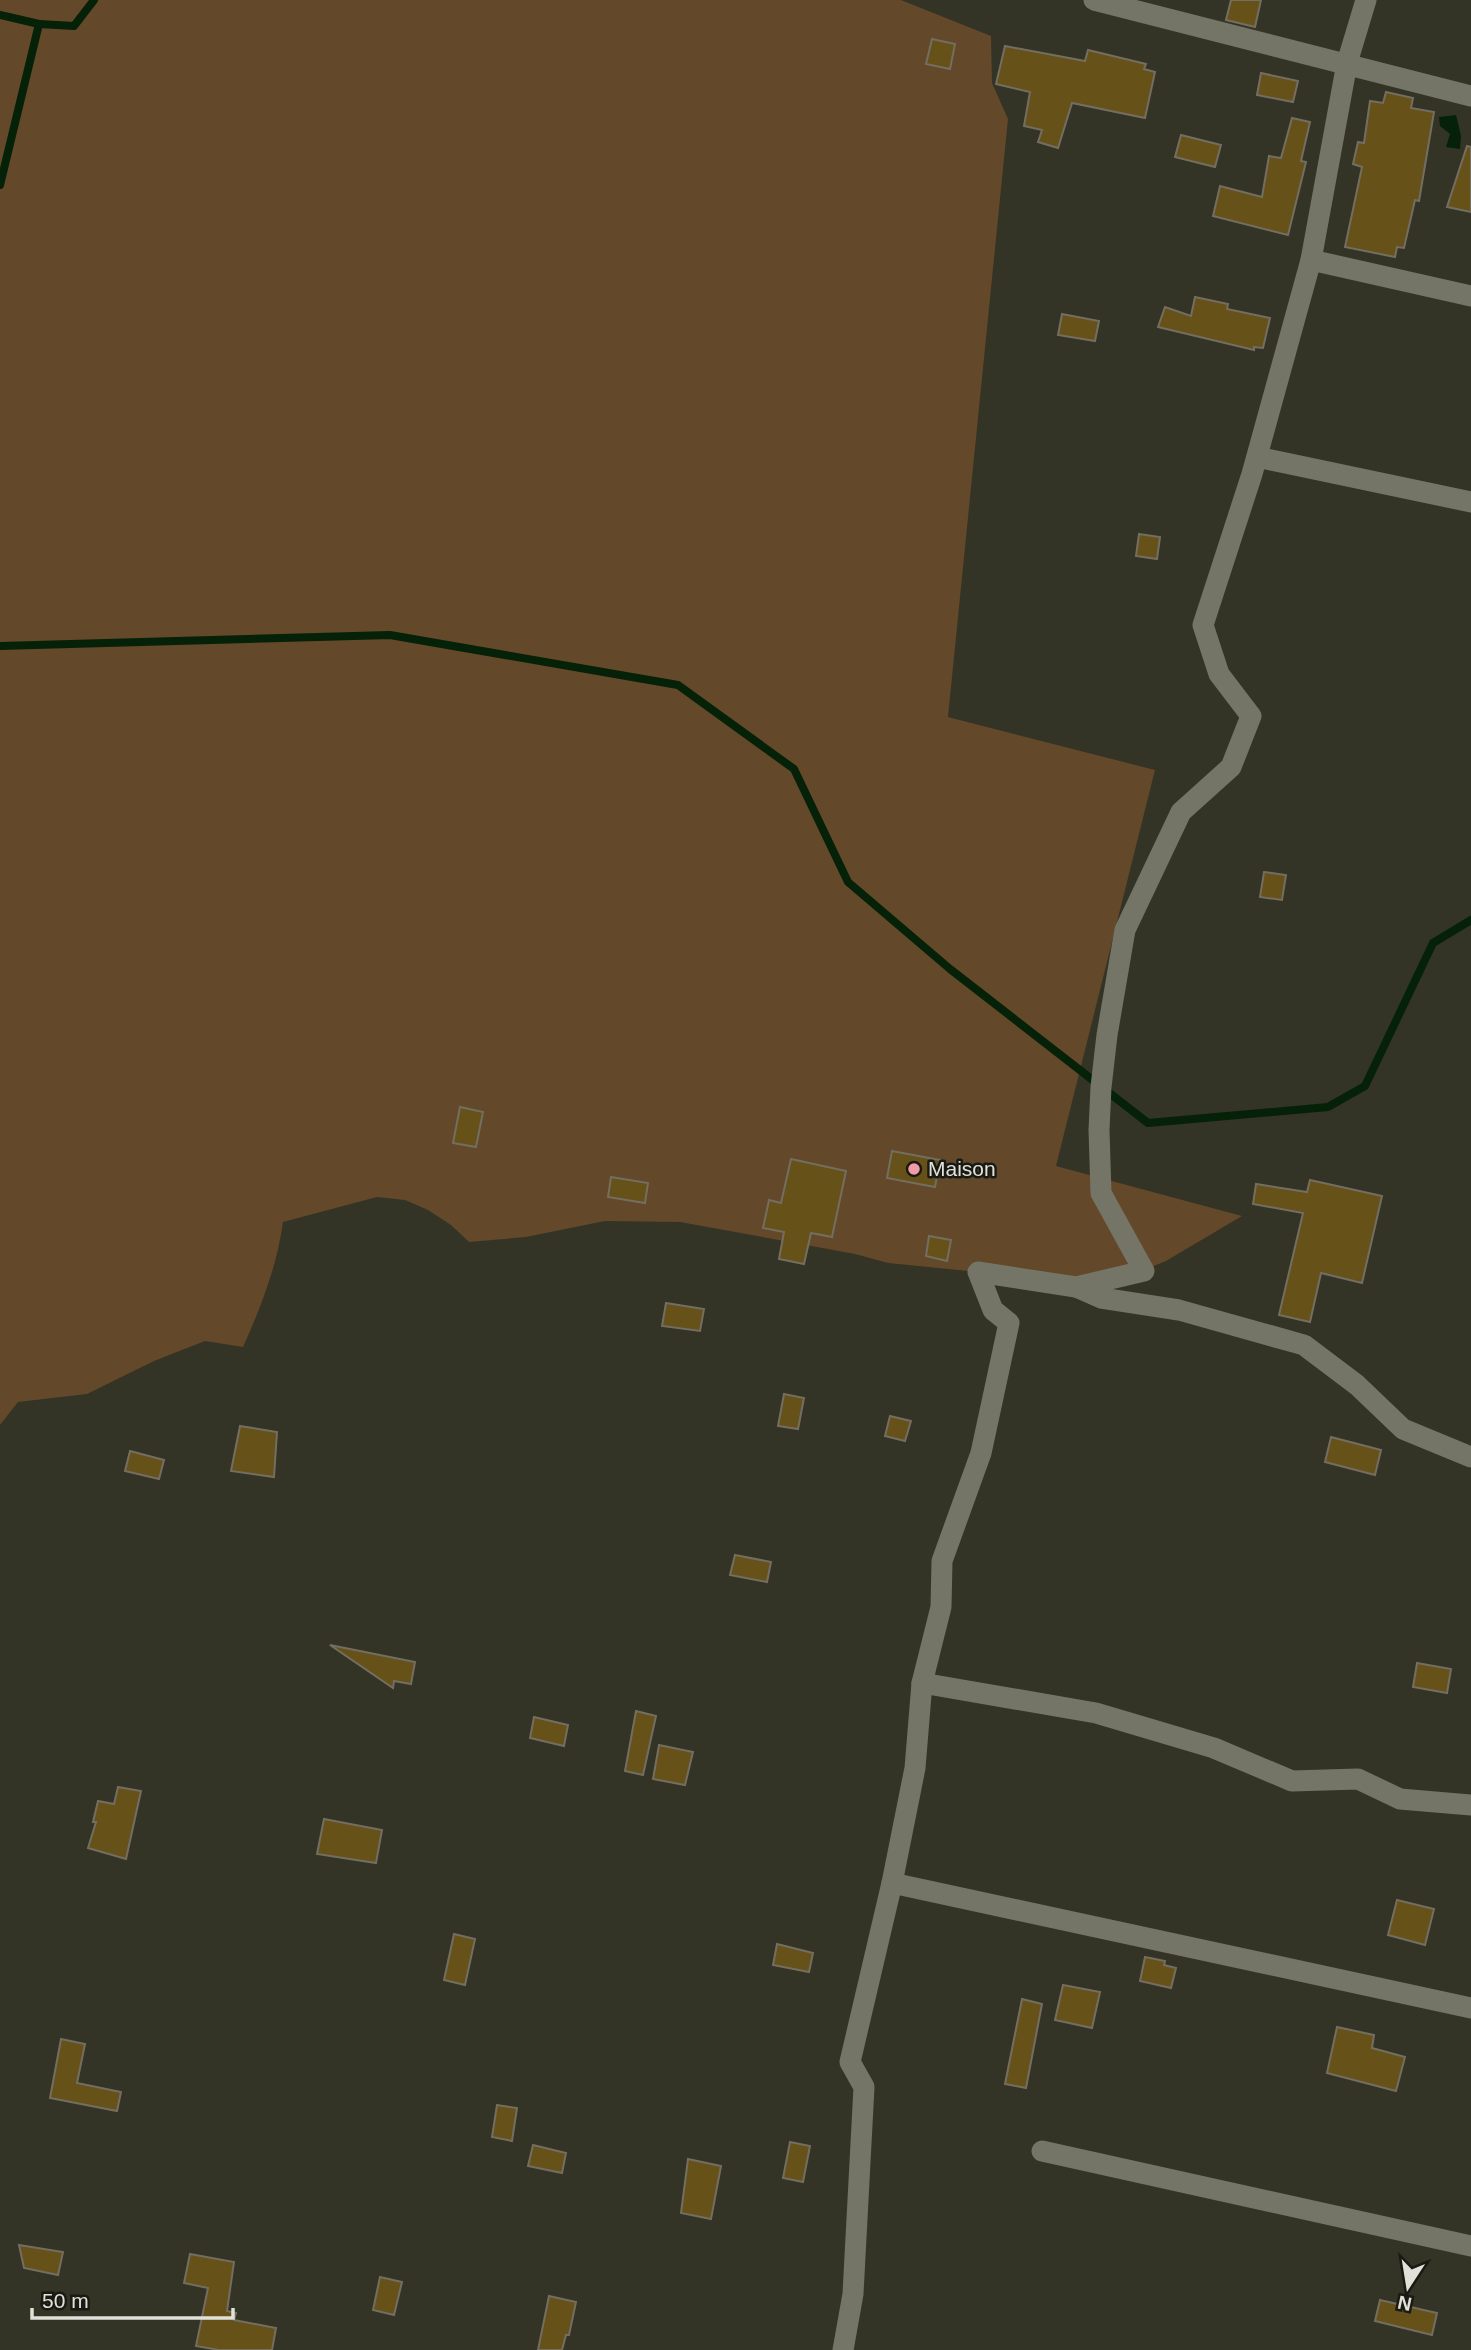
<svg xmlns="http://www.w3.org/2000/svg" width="1471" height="2350" viewBox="0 0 1471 2350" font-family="Helvetica,sans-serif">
<rect width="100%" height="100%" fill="#333326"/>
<path fill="#634829" d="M 0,0 L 901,0 L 991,36 L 992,83 L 1008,119 L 948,717 L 1155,770 L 1056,1166 L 1242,1216 L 1166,1261 L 1144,1270 L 1076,1287 L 978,1272 L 888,1263 L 855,1254 L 680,1222 L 605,1221 L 526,1237 L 469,1242 L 451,1225 L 428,1210 L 405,1200 L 377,1197 L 283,1222 C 277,1266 261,1307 243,1347 L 205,1341 L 154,1361 L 87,1394 L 18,1402 L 0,1425 Z"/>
<polygon fill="#052108" points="1456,115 1461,136 1460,149 1446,147 1450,134 1440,126 1439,117"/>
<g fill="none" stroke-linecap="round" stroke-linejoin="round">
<g stroke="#052108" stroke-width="8">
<polyline points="0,15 39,24 0,185"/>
<polyline points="39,24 74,26 94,0"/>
<polyline points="0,646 390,635 678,685 794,769 848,882 950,969 1148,1123 1328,1107 1365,1086 1433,943 1471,920"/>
</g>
</g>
<g fill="#665119" stroke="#736e61" stroke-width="2">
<polygon points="1231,0 1261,0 1255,27 1226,20"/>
<polygon points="932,39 955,44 950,69 926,64"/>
<polygon points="1005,46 1085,61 1088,50 1146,64 1144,69 1155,72 1145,118 1072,103 1058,148 1038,142 1042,130 1024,126 1030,92 996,84"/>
<polygon points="1261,73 1298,81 1293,102 1257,95"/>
<polygon points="1386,92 1413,98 1411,108 1434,112 1419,201 1415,200 1404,248 1397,247 1395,257 1345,247 1362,167 1353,164 1358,142 1364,143 1370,101 1383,103"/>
<polygon points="1292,118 1310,122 1301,161 1306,162 1288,235 1213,216 1220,186 1262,197 1269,156 1281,158"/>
<polygon points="1181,135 1221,145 1215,167 1175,157"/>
<polygon points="1467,146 1471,147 1471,212 1447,207"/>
<polygon points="1195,297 1228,304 1227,309 1270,318 1263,348 1254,347 1254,350 1158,327 1165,307 1191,316"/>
<polygon points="1062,314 1099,321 1095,341 1058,335"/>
<polygon points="1139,534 1160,537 1157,559 1136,556"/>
<polygon points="1264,872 1286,875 1282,900 1260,897"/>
<polygon points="460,1107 483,1112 476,1147 453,1143"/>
<polygon points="892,1151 940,1160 935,1187 887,1178"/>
<polygon points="791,1159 846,1171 832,1237 811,1233 804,1264 779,1259 784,1232 763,1228 769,1200 781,1203"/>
<polygon points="611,1177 648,1183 645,1203 608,1197"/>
<polygon points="1310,1180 1382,1196 1362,1283 1321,1273 1310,1322 1279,1315 1303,1213 1253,1204 1256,1184 1307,1192"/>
<polygon points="929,1236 951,1240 947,1261 926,1256"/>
<polygon points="666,1303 704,1309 700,1331 662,1326"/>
<polygon points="784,1394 804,1398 798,1429 778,1426"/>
<polygon points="890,1416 911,1421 905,1441 885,1436"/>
<polygon points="240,1426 277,1432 274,1477 231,1471"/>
<polygon points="1331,1437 1381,1450 1375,1475 1325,1462"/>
<polygon points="130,1451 164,1460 159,1479 125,1471"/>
<polygon points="735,1555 771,1562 767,1582 730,1575"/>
<polygon points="330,1645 415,1662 411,1684 394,1681 393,1688"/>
<polygon points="1417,1663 1451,1669 1447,1693 1413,1687"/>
<polygon points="636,1711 656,1716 643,1775 625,1771"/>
<polygon points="534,1717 568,1725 564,1746 530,1738"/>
<polygon points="659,1745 693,1752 685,1785 653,1779"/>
<polygon points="118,1787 141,1791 126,1859 88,1848 96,1822 93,1822 98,1801 114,1804"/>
<polygon points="324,1819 382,1830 376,1863 317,1854"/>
<polygon points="1397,1900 1434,1909 1425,1945 1388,1935"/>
<polygon points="454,1934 475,1939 465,1985 444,1980"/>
<polygon points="777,1944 813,1953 809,1972 773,1965"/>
<polygon points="1145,1957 1165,1961 1164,1965 1176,1968 1171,1988 1140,1981"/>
<polygon points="1063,1985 1100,1992 1092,2028 1055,2020"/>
<polygon points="1022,1999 1042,2004 1026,2088 1005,2084"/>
<polygon points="1337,2027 1374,2035 1372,2048 1405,2057 1396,2091 1327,2073"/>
<polygon points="61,2039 85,2044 77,2083 121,2092 117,2111 50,2098"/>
<polygon points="497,2105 517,2108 512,2141 492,2137"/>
<polygon points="790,2142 810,2146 803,2182 783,2178"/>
<polygon points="533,2145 566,2153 562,2173 528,2166"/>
<polygon points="688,2159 721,2166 711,2219 681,2213"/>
<polygon points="19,2245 63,2252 58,2275 24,2268"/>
<polygon points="190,2254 234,2262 227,2311 236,2313 234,2320 276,2328 272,2350 219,2350 196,2346 208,2288 184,2283"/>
<polygon points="380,2277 402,2282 394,2315 373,2310"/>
<polygon points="549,2296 576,2302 569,2335 566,2335 562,2350 538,2350"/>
<polygon points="1380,2300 1437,2313 1432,2335 1375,2321"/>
</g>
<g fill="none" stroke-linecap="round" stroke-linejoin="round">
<g stroke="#757567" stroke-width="21">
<polyline points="1094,0 1471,96"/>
<polyline points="1311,260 1471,296"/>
<polyline points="1257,457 1471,502"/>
<polyline points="1076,1287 1101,1298 1179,1310 1304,1345 1357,1385 1403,1429 1471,1457"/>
<polyline points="922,1683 1096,1713 1214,1748 1292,1781 1358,1779 1400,1799 1471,1805"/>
<polyline points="892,1883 1471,2008"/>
<polyline points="1042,2151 1471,2246"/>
<polyline points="843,2350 853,2294 864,2087 850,2062 892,1883 915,1768 922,1683 941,1607 942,1561 981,1453 1009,1323 993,1310 978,1272 1076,1287 1144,1271 1101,1193 1099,1130 1101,1087 1107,1035 1125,930 1181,812 1231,767 1251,716 1219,674 1203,625 1252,474 1311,260 1347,63 1366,0"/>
</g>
</g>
<circle fill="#f39aa7" stroke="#1a1a15" stroke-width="2.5" cx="914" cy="1169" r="7"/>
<g text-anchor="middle" stroke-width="5" stroke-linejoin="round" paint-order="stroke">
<g font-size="21" fill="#e1e1d9" stroke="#1a1a15" text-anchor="start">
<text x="928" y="1176">Maison</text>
</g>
</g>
<g transform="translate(1408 2287) rotate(192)" stroke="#1a1a15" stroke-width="5" paint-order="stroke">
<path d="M0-5L12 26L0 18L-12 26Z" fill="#e1e1d9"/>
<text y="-10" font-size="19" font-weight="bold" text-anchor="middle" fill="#e1e1d9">N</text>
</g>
<path d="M32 2308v10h201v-10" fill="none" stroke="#e1e1d9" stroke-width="3.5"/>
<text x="42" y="2308" font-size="21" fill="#e1e1d9" stroke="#1a1a15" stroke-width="5" paint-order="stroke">50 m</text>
</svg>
